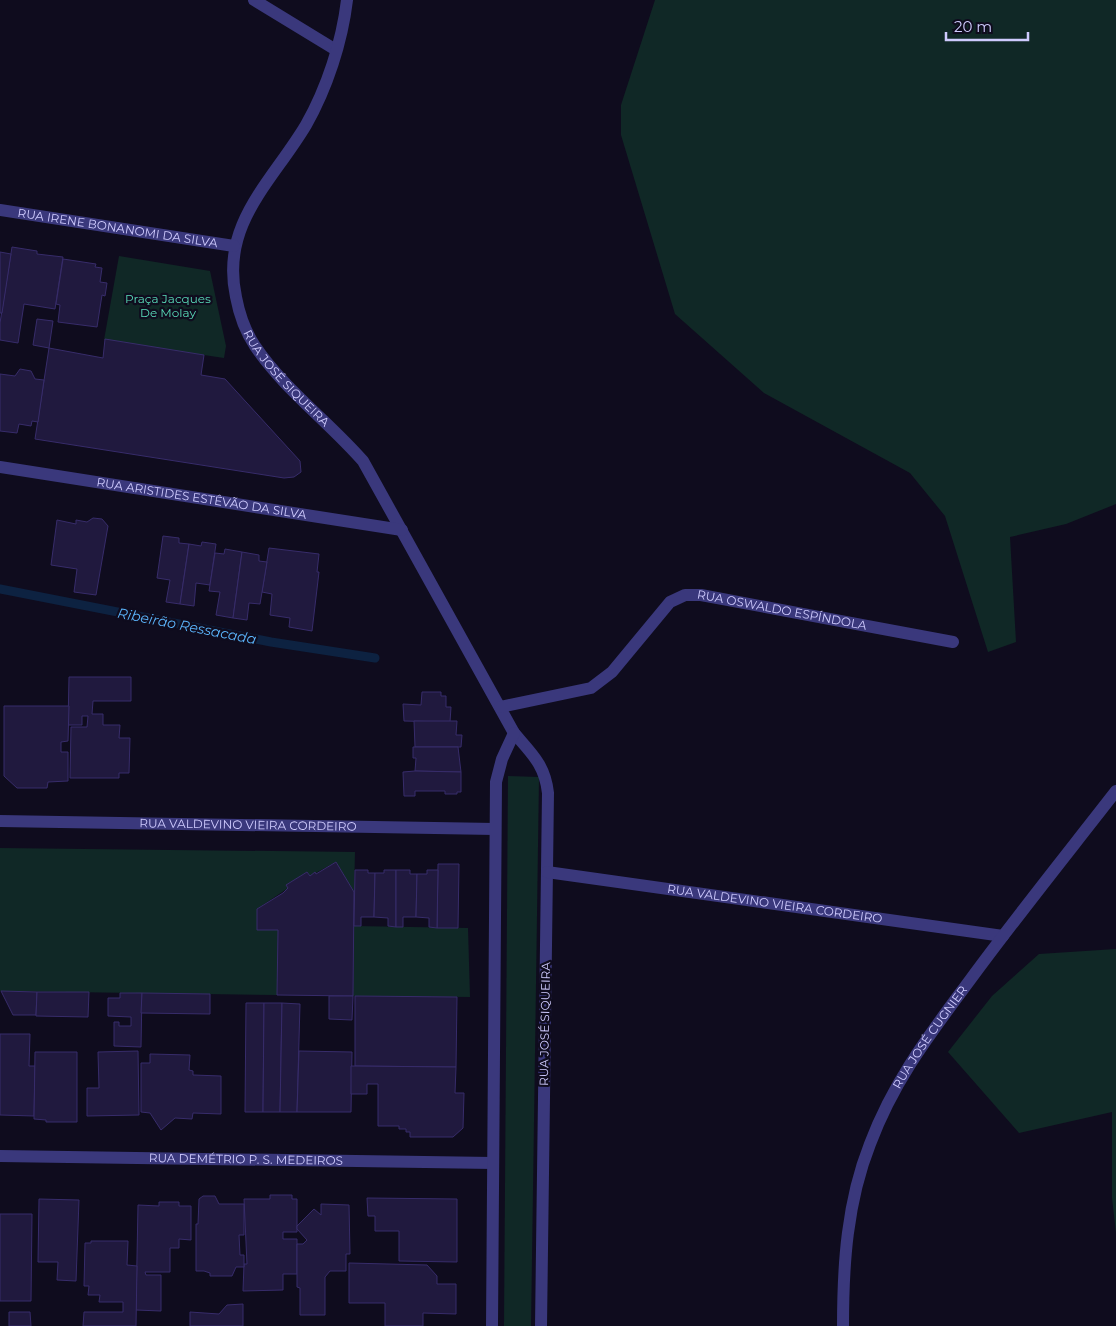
<svg xmlns="http://www.w3.org/2000/svg" width="1116" height="1326" viewBox="0 0 1116 1326" font-family="Montserrat,sans-serif">
<rect width="100%" height="100%" fill="#0f0c1e"/>
<g fill="#102826">
<polygon points="655,0 1116,0 1116,504 1066,524 1010,537 1016,642 988,652 945,516 910,473 764,393 675,314 621,135 621,105"/>
<polygon points="119,256 210,271 226,346 224,358 104,340"/>
<polygon points="508,776 539,777 531,1326 504,1326"/>
<polygon points="0,848 355,852 354,892 336,862 310,876 307,872 287,885 288,888 257,909 257,930 278,930 277,995 0,991"/>
<polygon points="354,926 468,928 470,997 353,996"/>
<polygon points="1116,949 1116,1233 1112,1198 1112,1112 1019,1133 948,1052 992,996 1039,954"/>
</g>
<g fill="none" stroke-linecap="round" stroke-linejoin="round">
<polyline stroke="#0d2241" stroke-width="9" points="0,589 271,642 375,658"/>
</g>
<g fill="#20193e" stroke="#372c6a">
<polygon points="12,247 37,251 37,254 63,257 55,309 24,304 18,343 0,340 0,323"/>
<polygon points="0,252 11,254 2,313 0,313"/>
<polygon points="63,259 96,264 95,267 102,268 100,282 107,283 105,296 102,295 97,327 58,322 60,305 56,304"/>
<polygon points="37,319 53,321 49,348 33,345"/>
<polygon points="105,339 204,355 201,375 225,379 300,461 301,472 294,477 284,478 35,439 49,348 103,358"/>
<polygon points="20,369 31,371 35,379 44,380 38,422 32,421 31,426 19,424 17,433 0,431 0,374 15,376"/>
<polygon points="93,518 102,519 108,526 96,595 74,592 77,569 51,565 57,520 76,524 76,520 87,522"/>
<polygon points="163,536 179,538 179,543 189,544 180,604 166,602 170,580 157,578"/>
<polygon points="202,542 216,544 210,585 196,583 194,606 180,604 189,544 201,546"/>
<polygon points="269,548 319,554 317,572 319,572 312,631 289,627 290,618 270,615 272,594 262,592"/>
<polygon points="225,549 242,552 233,618 216,615 220,592 209,591 215,553 224,554"/>
<polygon points="242,552 259,555 259,561 267,562 260,604 249,603 247,620 233,618"/>
<polygon points="69,677 131,677 131,701 93,701 92,714 103,714 103,725 120,725 119,738 130,738 129,773 119,773 119,778 70,778 71,727 87,727 88,716 82,716 82,725 68,725"/>
<polygon points="422,692 441,692 441,696 446,696 446,707 451,707 450,722 404,721 403,704 421,705"/>
<polygon points="4,706 69,706 68,741 61,742 61,752 68,752 68,781 48,782 47,788 17,788 4,776"/>
<polygon points="414,721 457,721 456,735 462,735 461,747 415,747"/>
<polygon points="413,747 458,747 461,772 415,771 416,758 413,758"/>
<polygon points="415,771 461,772 461,792 457,792 457,794 445,794 445,791 415,791 415,796 404,796 403,772"/>
<polygon points="336,862 354,892 353,996 277,995 278,930 257,930 257,909 283,893 288,888 286,885 307,872 310,876 315,872 316,874"/>
<polygon points="438,864 459,864 458,928 437,928"/>
<polygon points="355,870 368,870 368,873 375,873 374,917 361,917 361,926 354,926"/>
<polygon points="384,870 396,870 396,927 388,926 388,918 374,917 375,873 384,873"/>
<polygon points="396,870 410,870 410,874 417,874 416,917 403,917 403,927 396,927"/>
<polygon points="427,870 438,870 437,928 429,927 429,918 416,917 417,874 427,874"/>
<polygon points="1,991 37,992 36,1015 13,1015"/>
<polygon points="37,992 89,992 88,1017 36,1016"/>
<polygon points="120,993 142,993 141,1047 114,1046 114,1022 119,1022 119,1026 131,1026 131,1017 108,1016 108,998 120,998"/>
<polygon points="142,993 210,994 210,1014 141,1013"/>
<polygon points="329,996 353,996 352,1020 329,1019"/>
<polygon points="355,996 457,997 456,1067 355,1066"/>
<polygon points="246,1003 264,1003 263,1112 245,1112"/>
<polygon points="264,1003 282,1003 280,1112 263,1112"/>
<polygon points="282,1003 300,1004 297,1112 280,1112"/>
<polygon points="0,1034 30,1034 29,1066 35,1066 34,1116 0,1115"/>
<polygon points="138,1051 139,1115 87,1116 87,1088 99,1088 98,1052"/>
<polygon points="299,1051 352,1052 351,1112 297,1112"/>
<polygon points="35,1052 77,1052 77,1122 46,1122 46,1120 34,1119"/>
<polygon points="150,1054 190,1055 189,1070 193,1071 193,1075 221,1076 221,1114 193,1113 192,1119 175,1118 161,1130 150,1113 141,1112 141,1063 150,1063"/>
<polygon points="351,1066 456,1067 455,1093 464,1093 463,1128 453,1137 410,1137 410,1132 406,1132 406,1129 399,1129 399,1126 378,1126 378,1084 367,1084 367,1094 351,1094"/>
<polygon points="270,1195 292,1195 292,1199 297,1199 297,1232 283,1232 283,1239 297,1239 297,1274 283,1274 283,1290 243,1291 244,1264 247,1264 244,1199 270,1199"/>
<polygon points="203,1196 215,1196 219,1204 244,1204 244,1235 239,1235 240,1255 244,1255 244,1267 236,1267 232,1276 210,1276 210,1273 204,1271 196,1271 196,1224 198,1224 199,1199"/>
<polygon points="367,1198 457,1199 457,1262 399,1261 399,1231 375,1231 375,1216 368,1216"/>
<polygon points="39,1199 79,1200 76,1281 57,1280 58,1262 38,1262"/>
<polygon points="159,1202 179,1202 179,1206 191,1206 191,1240 179,1239 179,1248 170,1248 170,1272 145,1272 146,1275 161,1275 161,1311 136,1310 138,1205 159,1206"/>
<polygon points="321,1204 349,1205 350,1254 346,1254 346,1271 330,1271 325,1277 325,1315 300,1315 300,1288 297,1287 297,1244 303,1244 307,1240 297,1229 297,1226 314,1209 321,1215"/>
<polygon points="0,1214 32,1214 31,1301 0,1301"/>
<polygon points="91,1241 128,1241 127,1265 137,1266 136,1326 83,1326 84,1312 123,1312 123,1302 99,1302 100,1295 88,1295 89,1286 84,1286 85,1243 91,1243"/>
<polygon points="349,1263 427,1265 437,1276 437,1284 456,1284 456,1314 423,1313 423,1326 385,1326 385,1303 349,1303"/>
<polygon points="243,1304 243,1326 190,1326 190,1312 219,1314 227,1305"/>
<polygon points="9,1312 30,1312 31,1326 9,1326"/>
</g>
<g fill="none" stroke-linecap="round" stroke-linejoin="round">
<polyline stroke="#3a387c" stroke-width="12" points="254,0 336,50"/>
<g stroke="#3a387c" stroke-width="12">
<path id="s1" d="M 347,0 C 342,42 327,88 306,125 C 272,182 220,224 236,297 C 239,313 245,331 255,346 C 283,388 329,422 363,461 L 514,733 C 532,754 545,765 548,793 L 541,1326"/>
<path id="s2" d="M 0,210 L 234,246"/>
<path id="s3" d="M 0,467 L 402,530"/>
<path id="s4" d="M 500,707 L 591,688 L 612,672 L 670,602 L 685,595 L 701,595 L 953,642"/>
<path id="s5" d="M 0,821 L 495,829"/>
<path id="s6" d="M 547,872 L 1003,936"/>
<path id="s7" d="M 0,1156 L 493,1163"/>
<polyline points="492,1326 496,782 502,759 514,733"/>
<path id="s8" d="M 843,1326 C 843,1264 847,1202 870,1144 C 894,1080 930,1034 970,980 C 1017,916 1067,854 1116,791"/>
</g>
</g>
<g text-anchor="middle" stroke-width="4.5" stroke-linejoin="round" paint-order="stroke">
<g font-size="12" fill="#cfcbfe" stroke="#0f0c1e">
<text dy="4" stroke="none"><textPath href="#s2" startOffset="119">RUA IRENE BONANOMI DA SILVA</textPath></text>
<text dy="4" stroke="none"><textPath href="#s1" startOffset="422">RUA JOSÉ SIQUEIRA</textPath></text>
<text dy="4" stroke="none"><textPath href="#s3" startOffset="204">RUA ARISTIDES ESTÊVÃO DA SILVA</textPath></text>
<text dy="4" stroke="none"><textPath href="#s4" startOffset="325">RUA OSWALDO ESPÍNDOLA</textPath></text>
<text dy="4" stroke="none"><textPath href="#s5" startOffset="248">RUA VALDEVINO VIEIRA CORDEIRO</textPath></text>
<text dy="4" stroke="none"><textPath href="#s6" startOffset="230">RUA VALDEVINO VIEIRA CORDEIRO</textPath></text>
<text transform="translate(545 1024) rotate(-89)" y="4">RUA JOSÉ SIQUEIRA</text>
<text dy="4" stroke="none"><textPath href="#s8" startOffset="308">RUA JOSÉ CUGNIER</textPath></text>
<text dy="4" stroke="none"><textPath href="#s7" startOffset="246">RUA DEMÉTRIO P. S. MEDEIROS</textPath></text>
</g>
<g font-size="12" fill="#59dbb8" stroke="#0f0c1e">
<text x="168" y="303">Praça Jacques<tspan x="168" dy="14">De Molay</tspan></text>
</g>
<g font-size="14" font-style="italic" fill="#5bb4fb" stroke="#0f0c1e">
<text transform="translate(187 626) rotate(11)" y="5">Ribeirão Ressacada</text>
</g>
</g>
<path d="M946 32v8h82v-8" fill="none" stroke="#cfcbfe" stroke-width="2.5"/>
<text x="954" y="32" font-size="15" fill="#cfcbfe" stroke="#0f0c1e" stroke-width="4" paint-order="stroke">20 m</text>
</svg>
